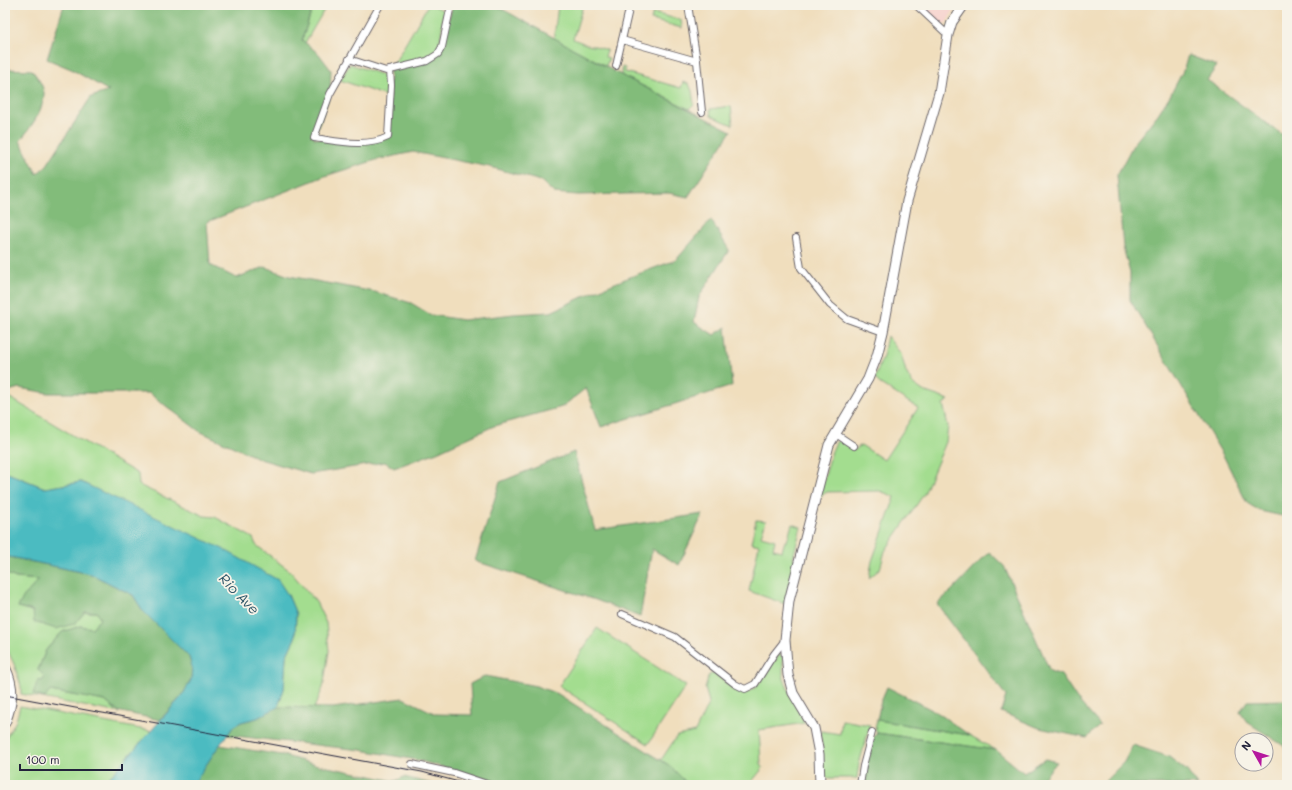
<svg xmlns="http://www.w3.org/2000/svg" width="1292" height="790" viewBox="0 0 1292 790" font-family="Mali,sans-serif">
<rect width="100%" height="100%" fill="#f7f3e8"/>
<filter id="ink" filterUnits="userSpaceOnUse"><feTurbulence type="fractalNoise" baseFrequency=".025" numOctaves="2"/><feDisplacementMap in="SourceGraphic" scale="8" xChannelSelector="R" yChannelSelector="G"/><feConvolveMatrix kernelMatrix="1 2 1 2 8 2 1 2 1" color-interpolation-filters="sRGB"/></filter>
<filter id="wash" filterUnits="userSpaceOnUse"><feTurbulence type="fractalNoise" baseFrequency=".012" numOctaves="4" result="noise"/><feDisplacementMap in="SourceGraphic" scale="16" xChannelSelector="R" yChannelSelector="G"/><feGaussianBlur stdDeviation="0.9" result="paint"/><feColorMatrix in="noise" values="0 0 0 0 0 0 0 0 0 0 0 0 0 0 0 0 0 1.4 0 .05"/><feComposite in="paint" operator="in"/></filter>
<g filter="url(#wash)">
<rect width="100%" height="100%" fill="#f0debd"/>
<polygon fill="#f7d0cc" points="922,5 957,5 946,23 941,24 921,7"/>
<g fill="#a3dd8f" stroke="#628065">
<polygon points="312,5 327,5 305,43 302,40 311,13"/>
<path d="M 428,5 L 433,5 L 444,11 C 442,22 442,35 439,45 C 433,59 404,63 392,67 Z"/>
<path d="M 558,5 L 583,5 L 573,39 C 580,41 589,47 595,46 L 607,50 L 605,57 L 609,58 L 606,66 L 554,38 Z"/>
<polygon points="653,13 681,20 682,28 651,20"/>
<polygon points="350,64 386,76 386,96 340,80"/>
<polygon points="622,67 625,68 625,72 681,88 683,82 689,84 692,91 694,104 689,109 621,75"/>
<polygon points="731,106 733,125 711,116 710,109"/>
<polygon points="887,336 901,354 906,372 912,383 923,391 949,400 943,404 948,426 946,442 924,494 885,551 880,569 869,578 872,561 895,497 880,491 827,492 819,497 832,451 836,442 840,441 855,450 861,445 884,460 918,408 879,383 875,378 883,356"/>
<polygon points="5,395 138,474 139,485 204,516 215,517 253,538 256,545 290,571 316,602 326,623 329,651 323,688 314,708 278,707 284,689 286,657 295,638 296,614 288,595 81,482 45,488 5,472"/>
<polygon points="756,520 766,521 761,536 775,540 773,549 782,551 785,541 787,541 792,524 801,527 793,558 796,559 785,604 749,591 759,545 751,543"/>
<polygon points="5,573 16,578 40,580 25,596 18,607 74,624 85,612 97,612 100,619 92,628 80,626 62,632 46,650 38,670 45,677 42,682 50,691 105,701 120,713 21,694 21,686 14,664 5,645"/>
<polygon points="597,628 686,686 648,744 559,686"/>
<path d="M 780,654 L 783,657 L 783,676 L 790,694 L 805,723 L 759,730 L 761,764 L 763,768 L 749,785 L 689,785 L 670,766 L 661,760 L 677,736 L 695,732 L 709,702 L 705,688 L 709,675 L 715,673 C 722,679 730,686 738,690 C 757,701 768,665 780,654 Z"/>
<polygon points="20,706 151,731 110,777 98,785 5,785 5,739 16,721"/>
<polygon points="842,720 870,725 859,764 857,778 823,778 821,731 840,734"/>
<polygon points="877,720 969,735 996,750 877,733 875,728"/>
</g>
<g fill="#82bc7a" stroke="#526f5a">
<path d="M 64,5 L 312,5 L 311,12 L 302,40 L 319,54 L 331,70 L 330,94 L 314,138 L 360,143 L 388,137 L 390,70 L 427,61 L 438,54 L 453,5 L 495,5 L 621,75 L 731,131 L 688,197 L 669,193 L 578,195 L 554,193 L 541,181 L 490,167 L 413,152 L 376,160 L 325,176 L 207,222 L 210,265 L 236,278 L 265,267 L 289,276 L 375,292 L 411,303 L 431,315 L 463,320 L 514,314 L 551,312 L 593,292 L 630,277 L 676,260 L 711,220 L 729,250 L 699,297 L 694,322 L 714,335 L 726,327 L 732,386 L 601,427 L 586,388 L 562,407 L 525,417 L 494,426 L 437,452 L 394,468 L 385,462 L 311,474 L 260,459 L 199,431 L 149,393 L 48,393 L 19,388 L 5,392 L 5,69 L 32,70 C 37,77 45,87 44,96 C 42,113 30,128 20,141 L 37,174 L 47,165 L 91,97 L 109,91 L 71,69 L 47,59 Z"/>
<polygon points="1188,55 1217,66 1207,80 1287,138 1287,517 1260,511 1247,503 1224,457 1130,300 1130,273 1123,247 1117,175 1133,145 1158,114 1171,94 1184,69"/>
<polygon points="574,452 595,530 703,514 679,565 652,549 640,617 596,600 475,561 500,482"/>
<path d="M 989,552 L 1004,566 L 1050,671 L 1061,675 L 1076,698 L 1100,725 L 1087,738 L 1039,728 L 1001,712 L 1006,696 L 937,604 C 956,588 971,569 989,552 Z"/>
<polygon points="5,556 91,574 133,595 143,611 189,657 192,667 191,680 182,696 160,720 117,711 105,701 50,691 45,698 33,694 38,680 42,681 45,677 38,670 46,650 62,632 80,626 92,628 100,619 97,612 85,612 74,624 56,629 34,622 33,611 18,607 24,596 39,580 16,578 5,573"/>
<polygon points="485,676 536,686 558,694 670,766 689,785 509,785 417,760 361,750 226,735 234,726 241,722 257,718 278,707 333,708 403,698 436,714 472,715 470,684"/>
<polygon points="887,687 938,713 969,735 877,720 881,701"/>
<polygon points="1287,700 1287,750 1284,746 1247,722 1240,712 1247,701"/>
<polygon points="877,733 996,750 1024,773 1045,759 1057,762 1041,781 1036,785 862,785 864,767 874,736"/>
<polygon points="219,745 282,755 313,764 395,781 404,777 436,785 193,785"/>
<polygon points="1133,745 1169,757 1187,771 1197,785 1101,785 1124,762"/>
</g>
<polygon fill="#4cbbc1" stroke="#376e7e" points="5,472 45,488 81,482 223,549 278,580 288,595 296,614 295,638 286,657 284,689 278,707 257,718 241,722 234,726 216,750 193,785 98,785 110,777 182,696 191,680 192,667 189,657 143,611 133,595 91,574 5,556"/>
</g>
<g filter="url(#ink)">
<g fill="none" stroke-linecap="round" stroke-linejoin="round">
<g stroke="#6a6468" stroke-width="8">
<g id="street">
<path d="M 380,5 L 330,94 L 314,138 C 337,141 366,148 388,137 L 391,85 L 390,70"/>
<polyline points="688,5 697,61 702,112"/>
<polyline points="916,5 948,35"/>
<polyline points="622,40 697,61"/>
<polyline points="349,59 386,71 427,61 438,54 442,47 451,5"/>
<polyline points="616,66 630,5"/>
<polyline points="796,238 801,268 830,305 847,319 883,332"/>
<polyline points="836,434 854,446"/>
<polyline points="622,614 675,637 735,684 745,689 755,684 774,654 785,640"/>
<polyline points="412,764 454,773 490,785"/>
<polyline points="860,785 863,766 872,732"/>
</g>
</g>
<g stroke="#6a6468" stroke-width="11">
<g id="secondary">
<path d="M 5,667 C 15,687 13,703 5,723"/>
<polyline points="820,785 819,754 814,728 793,693 788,675 785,640 789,601 829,445 868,379 877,356 883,332 907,201 939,93 948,35 952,22 964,5"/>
</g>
</g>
<use href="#street" stroke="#fff" stroke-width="6"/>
<use href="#secondary" stroke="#fff" stroke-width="9"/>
<polyline stroke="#22223b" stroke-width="1" points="5,695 422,772 470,785"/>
</g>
</g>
<g text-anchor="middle" stroke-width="3.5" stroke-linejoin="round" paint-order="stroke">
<g font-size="14" font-style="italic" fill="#31586a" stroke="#f7f3e8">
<text transform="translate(239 594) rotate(46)" y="5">Rio Ave</text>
</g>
</g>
<rect width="1292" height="790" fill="none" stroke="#f7f3e8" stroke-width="20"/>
<g transform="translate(1254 752) rotate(309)"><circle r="19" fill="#f7f3e8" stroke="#a29fa3"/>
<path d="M0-3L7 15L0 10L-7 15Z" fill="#b5179e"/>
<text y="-6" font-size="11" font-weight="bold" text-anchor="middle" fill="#22223b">N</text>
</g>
<path d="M20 764v6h102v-6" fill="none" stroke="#22223b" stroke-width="2"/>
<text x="26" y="764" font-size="12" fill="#22223b" stroke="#f7f3e8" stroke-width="3" paint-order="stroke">100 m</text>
</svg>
